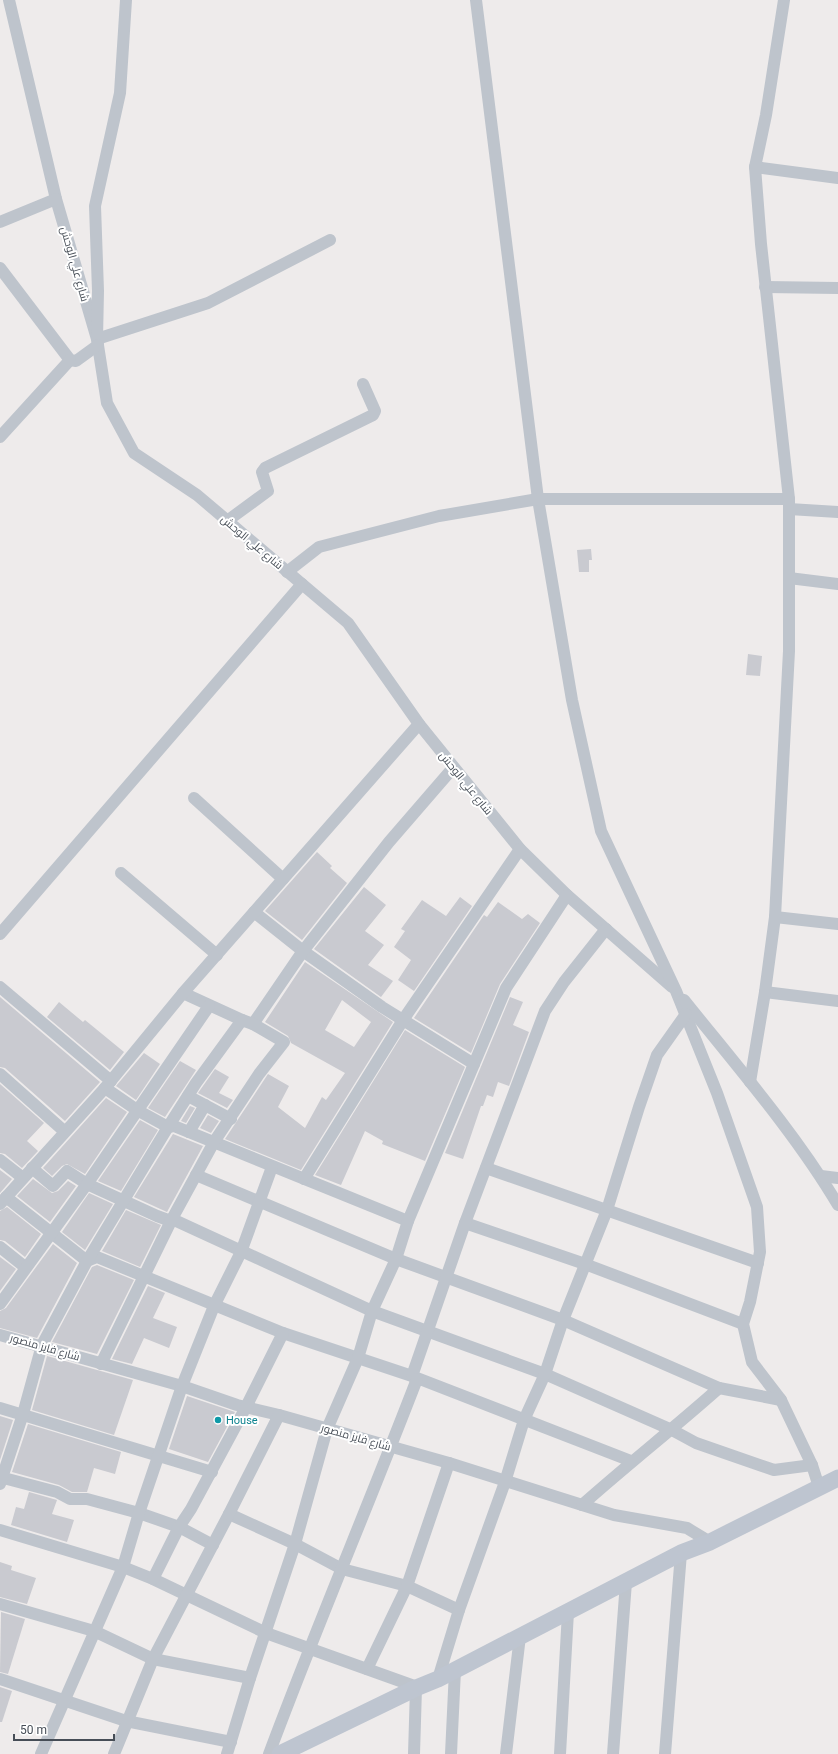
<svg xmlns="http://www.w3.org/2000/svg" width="838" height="1754" viewBox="0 0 838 1754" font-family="Roboto,Cairo,sans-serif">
<rect width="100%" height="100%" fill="#eeebeb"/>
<g fill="#c9cad0" fill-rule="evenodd">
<polygon points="591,549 592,560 589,560 589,572 579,572 577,550"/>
<polygon points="748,654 762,656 760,676 746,675"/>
<polygon points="317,852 332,866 330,868 347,883 302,940 265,911"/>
<polygon points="364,887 386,905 365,931 384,945 368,965 393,981 381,997 314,949"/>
<polygon points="460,897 472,906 414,991 398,980 411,960 394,947 405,931 401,929 422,900 446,916"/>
<polygon points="498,902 522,919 528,914 540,923 500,984 471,1053 414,1018 484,915 487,917"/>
<path d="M 305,962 L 393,1022 L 301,1170 L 225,1139 L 268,1074 L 289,1086 L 278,1107 L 305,1128 L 322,1097 L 326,1100 L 345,1073 L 291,1043 L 288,1036 L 265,1022 ZM 342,1000 L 371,1022 L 354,1047 L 325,1030 Z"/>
<polygon points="0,997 100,1082 65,1121 5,1068 0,1067"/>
<polygon points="510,997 523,1002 513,1025 529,1032 509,1086 498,1082 493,1097 487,1095 483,1106 481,1106 463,1159 445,1153"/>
<polygon points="59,1002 83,1022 85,1020 124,1052 110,1070 47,1017"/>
<polygon points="405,1030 465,1067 425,1161 382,1144 383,1141 365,1131 341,1185 315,1175"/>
<polygon points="144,1053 160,1064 136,1100 116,1086"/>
<polygon points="180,1061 196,1070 165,1117 148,1108"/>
<polygon points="215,1069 229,1077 219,1093 233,1100 227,1108 198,1093"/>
<polygon points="0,1084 44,1123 27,1141 38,1151 22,1168 5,1154 0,1153"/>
<polygon points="106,1098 127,1112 85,1174 67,1164 62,1166 52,1176 43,1168"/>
<polygon points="190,1106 195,1108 186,1123 181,1121"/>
<polygon points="208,1115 219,1121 211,1133 200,1128"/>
<polygon points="140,1120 158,1130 121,1191 98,1181"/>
<polygon points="173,1134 203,1146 167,1212 134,1197"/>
<polygon points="0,1170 12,1179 0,1193"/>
<polygon points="33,1179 52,1193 58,1191 68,1181 76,1186 50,1222 17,1196"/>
<polygon points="89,1193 113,1204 85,1250 62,1232"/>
<polygon points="7,1207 41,1234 25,1257 5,1241 0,1240 0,1211"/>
<polygon points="126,1210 161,1225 140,1267 102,1251"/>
<polygon points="53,1244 77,1263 37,1338 0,1328 0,1311 6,1308"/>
<polygon points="0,1257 16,1269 0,1291"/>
<polygon points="97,1265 134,1280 97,1354 52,1342 92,1267"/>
<polygon points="148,1286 165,1293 153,1318 177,1327 169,1348 144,1338 132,1364 112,1359"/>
<polygon points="47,1356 133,1380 114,1435 32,1410"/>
<polygon points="187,1396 235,1412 208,1462 169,1449"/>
<polygon points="0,1416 13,1420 0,1460"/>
<polygon points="28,1424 121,1452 115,1474 94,1468 87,1492 72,1492 59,1485 12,1472"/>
<polygon points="29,1492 57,1500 52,1514 74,1520 67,1542 11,1525 16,1507 24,1509"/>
<polygon points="0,1562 12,1566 11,1570 36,1578 27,1604 0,1597"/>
<polygon points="1,1612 25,1619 8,1674 0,1672"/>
<polygon points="0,1687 12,1691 2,1722 0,1722"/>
</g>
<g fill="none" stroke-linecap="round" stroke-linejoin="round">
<g stroke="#bec4cc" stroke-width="12">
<polyline points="9,0 56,199 97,339 107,403 134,453 197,495 348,623 419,724 520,849 567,895 672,987"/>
<polyline points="126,0 120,93 95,206 98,291 97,339 208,303 330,240"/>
<polyline points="476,0 538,499 572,700 601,831 676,991 717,1093 757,1207 760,1252 750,1302 743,1324 752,1362 781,1400 812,1465 819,1487"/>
<polyline points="755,167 838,178"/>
<polyline points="0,222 56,199"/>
<polyline points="0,268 70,360 76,361 98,345"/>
<polyline points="765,287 838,288"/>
<polyline points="0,437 70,360"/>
<polyline points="789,509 838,512"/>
<polyline points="227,521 268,491 262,472 265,468 373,415 375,411 363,384"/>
<polyline points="287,572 319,547 439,516 538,499 789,499"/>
<polyline points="789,578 838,584"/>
<polyline points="194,798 283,879"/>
<polyline points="121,873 217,955"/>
<polyline points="254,912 303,951 382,1007 474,1064"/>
<polyline points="775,917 838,924"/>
<polyline points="0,934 302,584"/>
<polyline points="0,987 111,1081"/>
<polyline points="765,992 838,1001"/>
<polyline points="183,993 242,1020"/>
<path d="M 684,1000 C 736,1065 796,1134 838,1205"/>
<polyline points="253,1024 303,951 389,842 453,768"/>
<polyline points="0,1074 64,1131"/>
<polyline points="750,1082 765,992 775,917 789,651 789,499 761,244 755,167 766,115 784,0"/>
<polyline points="105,1088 137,1110 168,1127 174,1126 408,1221"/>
<polyline points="188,1096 231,1119"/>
<polyline points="189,1132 205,1105"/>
<polyline points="0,1160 23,1178"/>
<polyline points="32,1168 53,1186 67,1171 87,1184 157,1216 168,1220 172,1219 372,1311 545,1374 672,1430 696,1443 774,1470 812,1465"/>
<polyline points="486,1168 758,1263"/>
<polyline points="196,1175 396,1259 563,1320 719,1388 781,1400"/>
<polyline points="821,1176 838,1178"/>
<polyline points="304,1179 403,1020 520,849"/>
<polyline points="6,1197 87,1261 97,1257 283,1333 412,1376 631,1461"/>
<polyline points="0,1204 105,1088 183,993 419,724"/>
<polyline points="465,1223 585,1264 743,1324"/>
<polyline points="0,1247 25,1267"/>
<polyline points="0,1304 87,1184 209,1006"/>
<polyline points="0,1335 182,1386 237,1405 279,1415 449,1463 614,1515 687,1528 710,1542"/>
<polyline points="412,1376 465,1223 545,1011 564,982 606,929"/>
<polyline points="0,1408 212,1472"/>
<polyline points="0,1477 57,1492 70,1499 87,1499 139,1513 179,1527 213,1545"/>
<polyline points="0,1484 23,1414 42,1345 87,1261 168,1127 196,1083 242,1020 253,1024 284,1042 259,1074 214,1142 172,1219 101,1364"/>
<path d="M 582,1505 C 627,1465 674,1428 719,1388"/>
<polyline points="229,1514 295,1544 342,1569 407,1586 459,1610"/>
<polyline points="0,1530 123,1567 153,1579 266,1633 417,1687"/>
<polyline points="153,1579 179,1527 191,1509 246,1407 283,1333"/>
<polyline points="0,1604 94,1631 153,1659 250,1678"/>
<polyline points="367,1669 407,1586 449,1463"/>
<polyline points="0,1679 126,1721 231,1742"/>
<polyline points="438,1679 459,1610 505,1482 524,1420 545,1374 563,1320 607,1210 639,1107 657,1055 686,1014"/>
<polyline points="41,1754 123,1567 139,1513 182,1386 214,1306 241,1252 272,1167"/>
<polyline points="114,1754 153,1659 229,1514 279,1415"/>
<polyline points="227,1754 250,1678 295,1544 327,1429 358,1358 372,1311 396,1259 408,1221 506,988 567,895"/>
<path d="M 269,1754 C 316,1628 369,1504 417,1379"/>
<polyline points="414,1754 416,1688"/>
<polyline points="451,1754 455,1670"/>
<polyline points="506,1754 520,1636"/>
<polyline points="560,1754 568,1612"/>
<polyline points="613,1754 626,1582"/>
<polyline points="665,1754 681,1553"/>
</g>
<polyline stroke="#bec5d0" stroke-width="17" points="280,1754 416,1688 438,1679 681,1553 710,1542 838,1478"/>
</g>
<circle fill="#0f9aa8" stroke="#fff" stroke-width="1.5" cx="218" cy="1420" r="4"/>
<g text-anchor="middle" stroke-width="4" stroke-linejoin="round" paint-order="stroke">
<g font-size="11" fill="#464d56" stroke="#fff">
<text transform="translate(75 264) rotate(74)" y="4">شارع علي الوحش</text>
<text transform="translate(252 542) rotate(40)" y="4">شارع علي الوحش</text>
<text transform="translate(466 783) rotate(51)" y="4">شارع علي الوحش</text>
<text transform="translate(45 1347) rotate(16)" y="4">شارع فايز منصور</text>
<text transform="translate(356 1437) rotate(16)" y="4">شارع فايز منصور</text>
</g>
<g font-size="11" fill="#0d838f" stroke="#fff" text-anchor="start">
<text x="226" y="1424">House</text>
</g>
</g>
<path d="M14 1734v6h100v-6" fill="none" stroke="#464d56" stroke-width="2"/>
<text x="20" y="1734" font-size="12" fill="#464d56" stroke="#ffffff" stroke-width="3" paint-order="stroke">50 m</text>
</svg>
